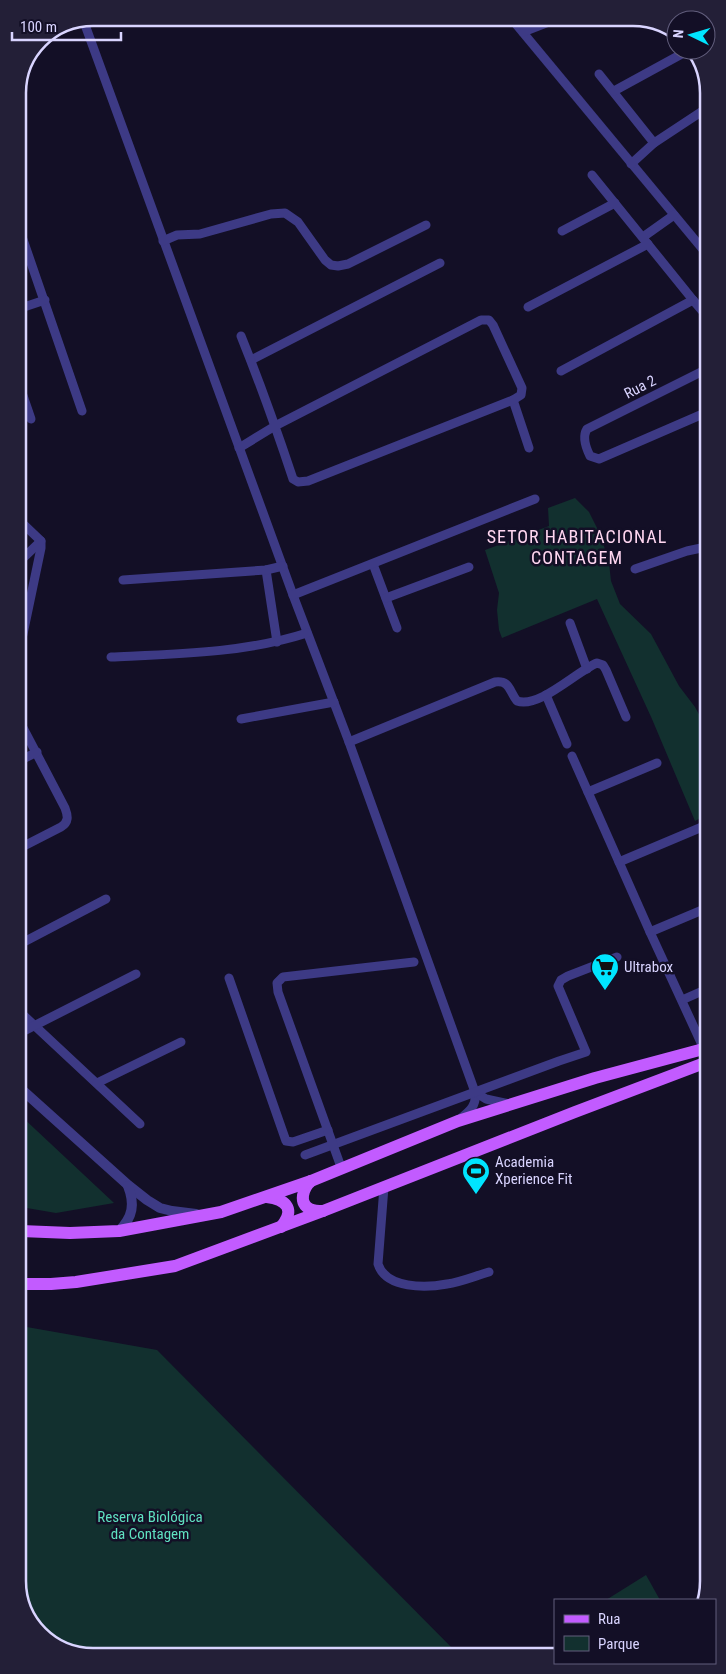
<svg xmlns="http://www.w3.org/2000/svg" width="726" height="1674" viewBox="0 0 726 1674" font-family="'Roboto Condensed',sans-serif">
<rect width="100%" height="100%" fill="#130f26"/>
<g fill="#12302f">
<polygon points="575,498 589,512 601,536 609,563 611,581 620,604 651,634 679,686 695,707 706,727 706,815 695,821 652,719 597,599 502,638 499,630 497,610 499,593 485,550 549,526 548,508"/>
<polygon points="20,1115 114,1203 56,1213 21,1207"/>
<polygon points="21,1326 157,1350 458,1654 88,1656 48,1641 22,1605"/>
<polygon points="646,1575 660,1600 606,1600"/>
</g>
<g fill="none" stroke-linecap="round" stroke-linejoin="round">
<g stroke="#3d3a85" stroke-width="9">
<polyline points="511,18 705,252"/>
<path d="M 84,22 L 293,595 L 349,742 L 475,1092 C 477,1105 470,1111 461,1118"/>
<polyline points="523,32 559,18"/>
<polyline points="599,74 654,143"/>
<polyline points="614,91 689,50"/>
<polyline points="631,164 654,143 704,110"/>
<polyline points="18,225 82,411"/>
<polyline points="562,231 615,203"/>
<polyline points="643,237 674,215"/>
<polyline points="163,241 177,235 200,234 271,214 285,213 298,222 325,260 331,265 338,266 348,264 426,225"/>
<polyline points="693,300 705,314"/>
<polyline points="528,307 648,244"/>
<polyline points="18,309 45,300"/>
<polyline points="251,360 440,263"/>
<path d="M 705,370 L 587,429 C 582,437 586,448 590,456 L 599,459 L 705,413"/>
<polyline points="561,371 693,300 592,175"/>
<polyline points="18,381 31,419"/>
<polyline points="513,400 529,448"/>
<path d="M 239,448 L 275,426 L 481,320 L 489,320 L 493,325 L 522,388 L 521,395 L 513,400 L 308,481 L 298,482 L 293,479 C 277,431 260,383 241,336"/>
<polyline points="19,520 41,541 41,548 19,653"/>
<polyline points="19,562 41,541"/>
<polyline points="373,564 397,628"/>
<polyline points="635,569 687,551 706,547"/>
<polyline points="266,570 277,642"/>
<polyline points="123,580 266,570 283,566"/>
<polyline points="293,595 535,499"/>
<polyline points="386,598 469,567"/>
<polyline points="570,623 587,669"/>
<path d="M 111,657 C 177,654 245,653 307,633"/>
<polyline points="546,695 567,744"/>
<polyline points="241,719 334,702"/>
<path d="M 19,720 L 65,808 C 68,816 69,822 61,827 L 20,848"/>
<path d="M 349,742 L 495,682 C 510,680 509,691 517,701 C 539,709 577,671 597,663 L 603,665 L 606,670 L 626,717"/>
<polyline points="572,756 650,932 704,1049"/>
<polyline points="19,761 37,752"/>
<polyline points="588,792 657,763"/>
<polyline points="619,862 702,827"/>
<polyline points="650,932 707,908"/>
<polyline points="20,944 106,899"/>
<polyline points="229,978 286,1141 293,1142 328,1130"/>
<polyline points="682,1000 707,989"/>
<polyline points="20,1012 140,1124"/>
<polyline points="20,1033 136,974"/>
<polyline points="97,1083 181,1042"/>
<polyline points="475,1092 486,1099 509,1104"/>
<polyline points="305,1155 559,1061 586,1052 558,986 561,980 568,976 617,957"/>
<polyline points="341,1167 278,992 277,983 283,977 414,962"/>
<path d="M 384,1187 L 378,1264 C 386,1289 426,1288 447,1284 C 461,1282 475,1276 489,1272"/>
</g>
<g stroke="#3d3a85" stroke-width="10">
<polyline points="20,1088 128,1185 147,1200 160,1208 172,1211 196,1214"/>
<path d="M 119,1231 C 133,1217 135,1204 128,1186"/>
</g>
<g stroke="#c25bff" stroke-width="12">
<path d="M 311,1181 C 303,1188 298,1203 310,1209 C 314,1211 319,1211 323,1211"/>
<path d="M 267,1197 C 288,1200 295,1210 281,1227"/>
<polyline points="21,1231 70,1233 119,1231 221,1212 311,1181 458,1121 595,1078 707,1048"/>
<polyline points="21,1284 51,1284 76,1282 175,1266 323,1211 575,1112 707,1062"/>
</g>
</g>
<defs>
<g id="supermarket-pin" transform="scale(1.4375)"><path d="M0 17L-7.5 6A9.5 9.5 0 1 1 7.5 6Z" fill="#00e5ff" stroke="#130f26"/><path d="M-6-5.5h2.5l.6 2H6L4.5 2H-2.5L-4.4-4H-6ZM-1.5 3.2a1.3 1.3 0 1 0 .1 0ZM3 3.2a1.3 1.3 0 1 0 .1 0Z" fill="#111"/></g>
<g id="stadium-pin" transform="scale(1.4375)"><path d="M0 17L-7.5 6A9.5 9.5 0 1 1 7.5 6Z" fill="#00e5ff" stroke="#130f26"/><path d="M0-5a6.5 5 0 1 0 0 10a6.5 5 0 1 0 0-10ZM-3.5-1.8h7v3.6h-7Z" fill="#111"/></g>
</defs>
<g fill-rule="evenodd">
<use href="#supermarket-pin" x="605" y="967"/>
<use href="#stadium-pin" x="476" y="1171"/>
</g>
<g text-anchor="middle" stroke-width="5" stroke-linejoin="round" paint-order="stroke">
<g font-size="15" fill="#d9d4ff" stroke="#130f26">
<text transform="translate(640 387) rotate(-27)" y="5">Rua 2</text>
</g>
<g font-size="15" fill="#d9d4ff" stroke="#130f26" text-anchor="start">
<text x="624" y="972">Ultrabox</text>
<text x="495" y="1167">Academia<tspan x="495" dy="17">Xperience Fit</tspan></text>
</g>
<g font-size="15" fill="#5fe0c0" stroke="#130f26">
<text x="150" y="1522">Reserva Biológica<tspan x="150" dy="17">da Contagem</tspan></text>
</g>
<g font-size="18" letter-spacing="1" fill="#ffd6f0" stroke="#130f26">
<text x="577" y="543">SETOR HABITACIONAL<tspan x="577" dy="21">CONTAGEM</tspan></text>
</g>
</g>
<path d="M0 0H726V1674H0ZM93 26H633A67 67 0 0 1 700 93V1581A67 67 0 0 1 633 1648H93A67 67 0 0 1 26 1581V93A67 67 0 0 1 93 26Z" fill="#231f37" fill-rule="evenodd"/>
<path fill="none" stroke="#d9d4ff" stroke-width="2.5" d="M93 26H633A67 67 0 0 1 700 93V1581A67 67 0 0 1 633 1648H93A67 67 0 0 1 26 1581V93A67 67 0 0 1 93 26Z"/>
<rect x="554" y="1599" width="162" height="65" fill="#130f26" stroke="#625e7d"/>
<rect x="564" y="1615" width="25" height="8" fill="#c25bff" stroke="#625e7d"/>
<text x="598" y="1624" font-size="15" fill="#d9d4ff">Rua</text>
<rect x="564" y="1636" width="25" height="15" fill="#12302f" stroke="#625e7d"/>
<text x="598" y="1649" font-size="15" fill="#d9d4ff">Parque</text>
<g transform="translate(691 35) rotate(275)"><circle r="24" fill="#130f26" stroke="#625e7d"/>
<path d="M0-4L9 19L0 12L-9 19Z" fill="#00e5ff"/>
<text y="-8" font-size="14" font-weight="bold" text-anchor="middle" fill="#d9d4ff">N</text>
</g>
<path d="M12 32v8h109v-8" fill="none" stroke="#d9d4ff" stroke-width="2.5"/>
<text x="20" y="32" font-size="15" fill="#d9d4ff" stroke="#130f26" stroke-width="4" paint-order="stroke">100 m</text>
</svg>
